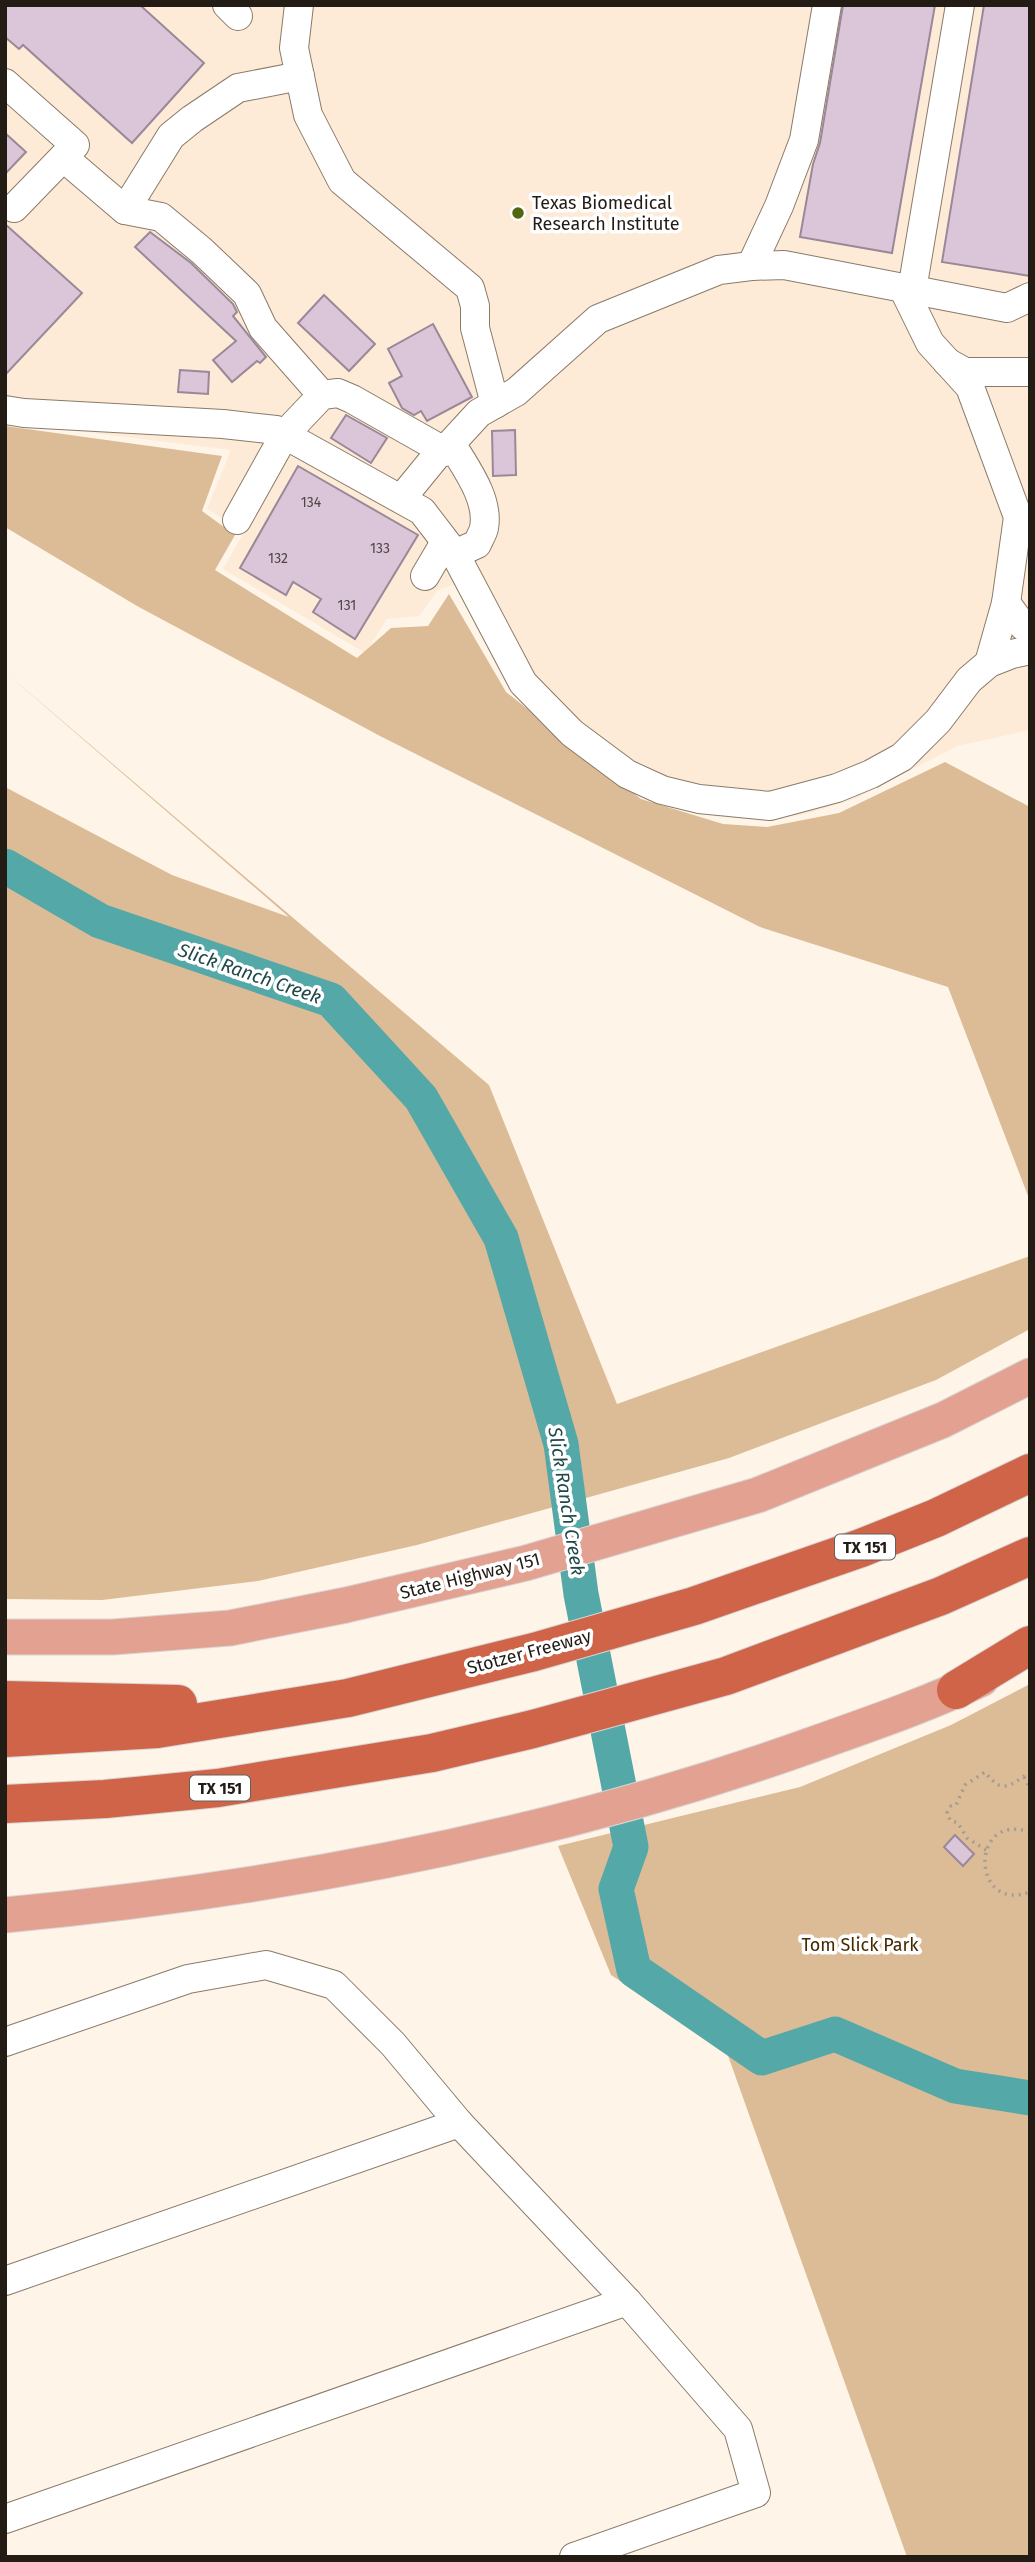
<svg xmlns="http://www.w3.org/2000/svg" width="1035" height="2562" viewBox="0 0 1035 2562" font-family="'Fira Sans',sans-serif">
<rect width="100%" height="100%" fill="#fef4e8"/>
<polygon fill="#fdebd7" points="5,5 1030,5 1030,730 957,746 857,798 810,813 765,821 724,816 649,795 542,717 470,589 452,585 437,591 419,616 387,619 365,653 223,569 244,532 207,509 231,450 5,422"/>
<g fill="#dcbc96">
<polygon points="5,426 222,456 202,511 235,535 215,570 357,658 391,628 428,626 449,594 506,692 641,799 723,824 767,827 839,813 945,762 1030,807 1030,1201 948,987 760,927 380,736 137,606 5,527"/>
<polygon points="5,672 489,1085 617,1404 1030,1256 1030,1329 936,1380 729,1458 417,1545 258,1581 102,1600 5,1599 5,787 172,875 289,917"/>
<polygon points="1030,1684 1030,2557 907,2557 726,2050 611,1975 558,1846 800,1787 951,1725"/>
</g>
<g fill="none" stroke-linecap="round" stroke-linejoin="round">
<polyline stroke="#54a8a8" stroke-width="35" points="5,866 100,921 331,1000 421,1098 501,1238 561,1444 581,1594 631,1847 616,1889 634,1970 762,2058 835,2034 955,2086 1030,2098"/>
</g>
<g fill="#dac6d8" stroke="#9a8898" stroke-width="2">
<polygon points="5,5 140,5 204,63 132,143 23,45 19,49 5,37"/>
<polygon points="843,5 935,5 892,253 800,237 813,164 820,143"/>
<polygon points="984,5 1030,5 1030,276 942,262"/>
<polygon points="5,133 26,152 5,174"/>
<polygon points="5,224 82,293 5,375"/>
<polygon points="150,232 191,263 233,304 237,312 233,316 266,357 260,363 257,361 232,382 213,360 236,341 135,247"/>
<polygon points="324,295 375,344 349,371 298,323"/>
<polygon points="433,324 472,397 427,421 421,411 414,415 402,408 389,383 402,376 388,349"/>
<polygon points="180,370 209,372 208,394 178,392"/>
<polygon points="346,415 387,438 371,463 331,438"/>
<polygon points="515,430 516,475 493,476 492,431"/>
<polygon points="298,466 418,535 355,639 313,612 321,599 293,582 286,595 240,568"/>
<polygon points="955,1835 974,1854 963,1866 944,1847"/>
</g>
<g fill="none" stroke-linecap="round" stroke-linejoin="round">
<g stroke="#8a7b69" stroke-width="30">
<g id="minor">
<polyline points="227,5 238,16"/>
<polyline points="299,5 294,48 308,115 342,181 470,288 475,306 475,328 495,404"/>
<polyline points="5,83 75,145 14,208"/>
<polyline points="64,158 125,210 161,217 202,251 247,294 263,328 322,395"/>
<polyline points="125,210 171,136 192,119 238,88 300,76"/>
<polyline points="751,266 779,206 804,140 827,5"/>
<polyline points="903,288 930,343 970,387 1018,517 1006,603 989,663"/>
<polyline points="912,290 960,5"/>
<polyline points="947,362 965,372 1030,372"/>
<polyline points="5,410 24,413 223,424 276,430 422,511 455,554 523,683 572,733 627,774 662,790 699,799 770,806 837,788 871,774 902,757 938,721 969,680 989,663 1012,654 1030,650"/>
<path d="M 401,499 L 437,455 L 444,451 L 457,453 C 470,474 489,502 484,528 C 483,533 479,539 477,544 L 455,554"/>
<polyline points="237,520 285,434 322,395 338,393 352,399 444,451 479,413 516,392 598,319 719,270 751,266 784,265 1007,308 1030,297"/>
<polyline points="425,576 445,542"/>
<polyline points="1006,603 1023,626 1030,630"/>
<polyline points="5,2042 188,1979 266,1965 334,1985 393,2044 459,2123 627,2301 738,2429 756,2493 574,2557"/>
<polyline points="5,2281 459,2123"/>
<polyline points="5,2519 627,2301"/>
</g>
</g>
<g stroke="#d7d6d5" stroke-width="37">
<g id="major">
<polyline points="5,1637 113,1637 230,1628 346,1605 526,1563 758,1495 943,1420 1030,1376"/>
<path d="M 5,1915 C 278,1889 555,1837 814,1744 C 870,1724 926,1705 981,1679"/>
</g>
</g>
<g stroke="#d7d6d5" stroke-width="40">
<g id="highway">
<polyline points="956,1690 1030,1645"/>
<polyline points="5,1700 178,1704"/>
<polyline points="5,1738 157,1729 348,1698 534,1652 694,1606 861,1548 936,1518 1030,1473"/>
<polyline points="5,1804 105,1799 218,1788 432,1753 533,1729 726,1676 941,1596 1030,1556"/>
</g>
</g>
<g stroke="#a49c92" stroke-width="3.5" stroke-dasharray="2 5" stroke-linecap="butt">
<polyline points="1024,1777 1030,1788"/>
<path d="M 1030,1832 C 969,1811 971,1914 1030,1892"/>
<path d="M 986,1850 L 967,1838 L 958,1823 L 950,1820 L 947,1813 L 951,1806 L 956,1805 L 965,1785 L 985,1772 C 1003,1795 1009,1786 1030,1772"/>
</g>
<use href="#minor" stroke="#fff" stroke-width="28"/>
<use href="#major" stroke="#e3a291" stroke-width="35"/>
<use href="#highway" stroke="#d06448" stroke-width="38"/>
</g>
<circle fill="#526612" stroke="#fff" stroke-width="2.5" cx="518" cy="213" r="7"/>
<g text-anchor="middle" stroke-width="7" stroke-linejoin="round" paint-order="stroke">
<g font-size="14" fill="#504646">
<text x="311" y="507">134</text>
<text x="380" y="553">133</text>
<text x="278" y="563">132</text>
<text x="347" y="610">131</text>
</g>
<g fill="#fff" stroke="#64605b" stroke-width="2">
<rect x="835" y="1534.5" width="60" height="25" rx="5"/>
<rect x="190" y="1775.5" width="60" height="25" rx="5"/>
</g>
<g font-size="16" font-weight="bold" fill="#221c15">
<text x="865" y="1553">TX 151</text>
<text x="220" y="1794">TX 151</text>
</g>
<g font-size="18" fill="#221c15" stroke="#fff" text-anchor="start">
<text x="532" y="209">Texas Biomedical<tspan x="532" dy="21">Research Institute</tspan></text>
</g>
<g font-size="18" fill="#221c15" stroke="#fff">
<text transform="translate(470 1576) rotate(-14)" y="6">State Highway 151</text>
<text transform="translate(529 1652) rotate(-15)" y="6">Stotzer Freeway</text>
</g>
<g font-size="18" fill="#452a00" stroke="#fff">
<text x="860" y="1951">Tom Slick Park</text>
</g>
<g font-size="19" font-style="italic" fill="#214949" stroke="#fff">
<text transform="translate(250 973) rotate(19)" y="7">Slick Ranch Creek</text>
<text transform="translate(567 1501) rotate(81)" y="7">Slick Ranch Creek</text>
</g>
</g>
<rect width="1035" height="2562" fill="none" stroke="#221c15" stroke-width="14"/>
</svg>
